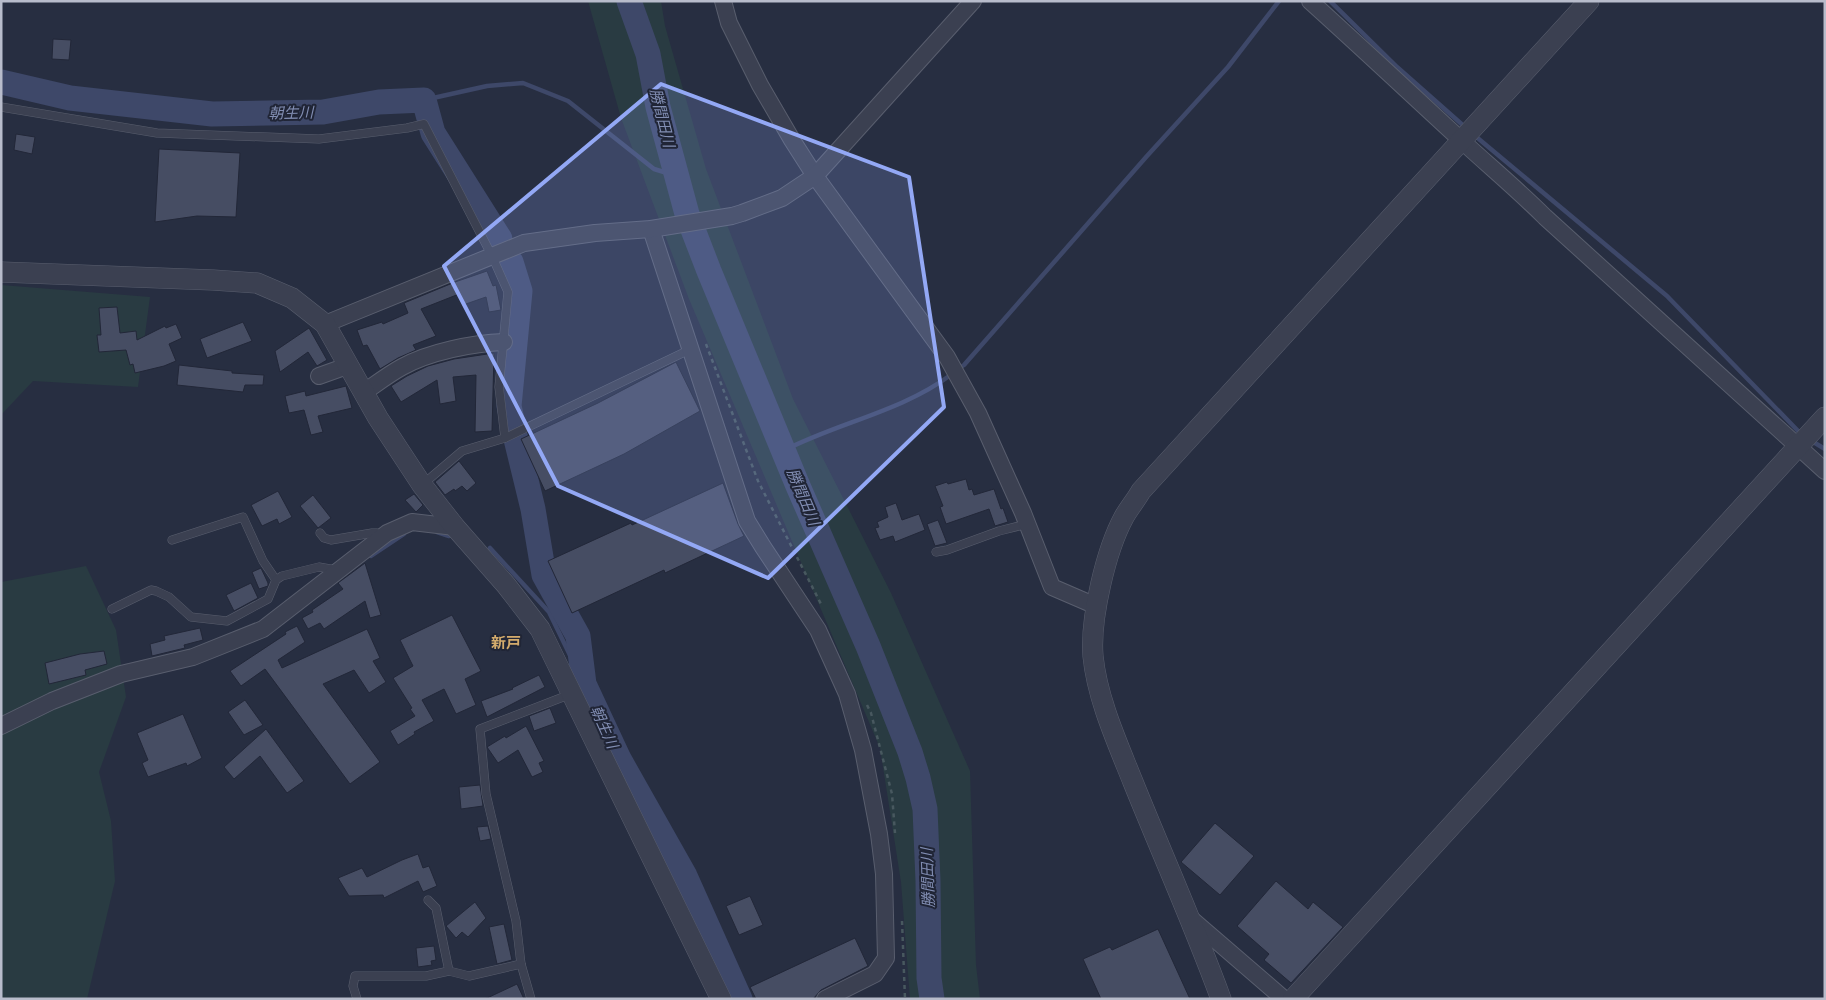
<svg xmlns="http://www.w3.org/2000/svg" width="1826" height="1000" font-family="Barlow,'Noto Sans JP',sans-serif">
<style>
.green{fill:#293b42}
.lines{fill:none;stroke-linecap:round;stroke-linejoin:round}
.stream{stroke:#3e4869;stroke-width:4.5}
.river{stroke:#3e4869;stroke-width:25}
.building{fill:#464d63;stroke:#222738}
.service-casing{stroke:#595e6e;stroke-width:9}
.minor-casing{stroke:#595e6e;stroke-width:18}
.tertiary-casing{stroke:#595e6e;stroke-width:21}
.path{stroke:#48585f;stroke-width:2.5;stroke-dasharray:4 4;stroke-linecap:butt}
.service{stroke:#3b4051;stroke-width:8}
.minor{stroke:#3b4051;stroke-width:16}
.tertiary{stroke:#3b4051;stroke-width:20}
.marked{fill:#93a8f5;fill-opacity:0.2;stroke:#93a8f5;stroke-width:4;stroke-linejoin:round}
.labels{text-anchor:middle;stroke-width:4;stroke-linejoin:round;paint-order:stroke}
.water-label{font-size:15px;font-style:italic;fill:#818db2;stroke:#202536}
.neighbourhood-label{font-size:15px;font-weight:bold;fill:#d3ab6c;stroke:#202536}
</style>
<rect width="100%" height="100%" fill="#272e41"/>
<g class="green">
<path d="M 588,1 L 661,1 L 665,26 L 706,169 L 793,399 L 891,593 L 970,771 L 976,965 L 980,999 L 910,999 L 901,882 L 880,748 L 689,299 L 621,118 Z"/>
<path d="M 1,285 L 150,297 L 138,387 L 33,381 L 1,415 Z"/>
<path d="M 86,566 L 116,630 L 126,697 L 99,772 L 111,821 L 115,881 L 87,999 L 1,999 L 1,582 Z"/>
</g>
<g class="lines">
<g class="stream">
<path d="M 1330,1 L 1397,67 L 1466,128"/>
<path d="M 424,100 L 487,86 L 523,83 L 568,101 L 654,169 L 677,176"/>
<path d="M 1474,135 L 1667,296 L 1801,434"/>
<path d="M 958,369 L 964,365 L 1147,156 L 1228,67 L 1279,1"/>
<path d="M 1810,440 L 1825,449"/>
<path d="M 783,451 C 839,422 901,412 952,374"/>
<path d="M 437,532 L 449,536"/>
<path d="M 490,548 L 549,612 L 584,684"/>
<path d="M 371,556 L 404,534"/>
</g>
<g class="river">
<path d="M 629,1 L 648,54 L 658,107 L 687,214 L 709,271 L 798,486 L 868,646 L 910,752 L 918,778 L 925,809 L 928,881 L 929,978 L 932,999"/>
<path d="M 1,82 L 70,98 L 212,114 L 323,112 L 379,102 L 424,100 L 433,133 L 500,239"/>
<path d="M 511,262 L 520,291 L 509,406 L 514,429"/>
<path d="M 516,439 L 533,509 L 544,575 L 578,636 L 584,684 L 619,759 L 685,876 L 740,999"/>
</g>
</g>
<g class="building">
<path d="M 53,39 L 71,40 L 69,60 L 52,59 Z"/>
<path d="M 16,134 L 35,137 L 32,154 L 14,150 Z"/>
<path d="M 159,149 L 240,153 L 236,217 L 197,216 L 155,222 Z"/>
<path d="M 487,271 L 493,286 L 496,285 L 501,310 L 489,312 L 486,297 L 463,305 L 459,294 L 421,309 L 436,336 L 413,345 L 416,350 L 398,358 L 380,369 L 367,345 L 363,346 L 357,330 L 382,322 L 383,324 L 408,313 L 404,303 L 455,282 Z"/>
<path d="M 117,307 L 120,333 L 136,331 L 137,340 L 165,326 L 166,328 L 176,324 L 182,338 L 169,344 L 176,361 L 164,366 L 135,373 L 133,364 L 130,365 L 126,350 L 99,352 L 97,335 L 101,335 L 99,308 Z"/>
<path d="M 243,322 L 252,341 L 207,358 L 200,339 Z"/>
<path d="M 309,328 L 327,360 L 317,366 L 308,352 L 280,372 L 275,351 Z"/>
<path d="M 494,353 L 492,431 L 475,432 L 476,375 L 453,377 L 456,401 L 440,404 L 437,380 L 401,402 L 391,386 L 407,376 L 428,366 L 454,359 Z"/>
<path d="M 676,362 L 700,411 L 624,454 L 545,491 L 521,439 L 598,403 Z"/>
<path d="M 179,365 L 232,371 L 232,373 L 264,375 L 263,385 L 245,385 L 243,392 L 177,385 Z"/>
<path d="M 346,386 L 352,408 L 318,416 L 323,432 L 311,435 L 304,410 L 289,413 L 285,396 L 305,391 L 306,396 Z"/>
<path d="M 459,461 L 476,483 L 467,491 L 462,486 L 455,491 L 454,489 L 445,495 L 435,482 Z"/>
<path d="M 966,479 L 969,490 L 972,489 L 974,495 L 994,489 L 1001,509 L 1003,508 L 1008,522 L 995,526 L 989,509 L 946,524 L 940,507 L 943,506 L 935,486 L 947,482 L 948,484 Z"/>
<path d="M 723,483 L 738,524 L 744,536 L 665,573 L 664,570 L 572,613 L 548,561 L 631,523 L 632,525 Z"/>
<path d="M 278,491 L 292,517 L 279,524 L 277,519 L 262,526 L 251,505 Z"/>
<path d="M 414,494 L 423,505 L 416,512 L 405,500 Z"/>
<path d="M 313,495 L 331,518 L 318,528 L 300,506 Z"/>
<path d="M 896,503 L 902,520 L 919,514 L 925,530 L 895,542 L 893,536 L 880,540 L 875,528 L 879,527 L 877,522 L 888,517 L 885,507 Z"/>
<path d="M 938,520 L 947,543 L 935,546 L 927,524 Z"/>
<path d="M 365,563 L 381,615 L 370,618 L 365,601 L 324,629 L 320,623 L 308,629 L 302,618 L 313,612 L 312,610 L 343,589 L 338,583 Z"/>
<path d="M 261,568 L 268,583 L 268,586 L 259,589 L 252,572 Z"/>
<path d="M 251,583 L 258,598 L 234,611 L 226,595 Z"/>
<path d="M 452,615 L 481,671 L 465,679 L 476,705 L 456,714 L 444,689 L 422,700 L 434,721 L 414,732 L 415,734 L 398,745 L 390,731 L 415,716 L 410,709 L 412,708 L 393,678 L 413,666 L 400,640 Z"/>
<path d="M 297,626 L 305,642 L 278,660 L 282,668 L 367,629 L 380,658 L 373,661 L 386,682 L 369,693 L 354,670 L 323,684 L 380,762 L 350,784 L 265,669 L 241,686 L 230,671 L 286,634 L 285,632 Z"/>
<path d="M 200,628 L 203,640 L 184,645 L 185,648 L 152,656 L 150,644 L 165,640 L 164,636 Z"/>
<path d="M 104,651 L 107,664 L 85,670 L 86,675 L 49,684 L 45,663 L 80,654 Z"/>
<path d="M 539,675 L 545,687 L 487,717 L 481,701 L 513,689 L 512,688 Z"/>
<path d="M 245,700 L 263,725 L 244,735 L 228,712 Z"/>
<path d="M 550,708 L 556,723 L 534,731 L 529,716 Z"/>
<path d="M 183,714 L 202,758 L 187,766 L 186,763 L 148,777 L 142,763 L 148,760 L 137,733 Z"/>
<path d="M 526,726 L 544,761 L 539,763 L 543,772 L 532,777 L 518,750 L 498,763 L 487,747 L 505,736 L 506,738 Z"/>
<path d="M 266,729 L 304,781 L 287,793 L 260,756 L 234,779 L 224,767 Z"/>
<path d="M 480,785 L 483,806 L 461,809 L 459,787 Z"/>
<path d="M 1215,823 L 1254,856 L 1220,895 L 1181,862 Z"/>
<path d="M 488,826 L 491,839 L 480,841 L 477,827 Z"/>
<path d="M 418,854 L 423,868 L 429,866 L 437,886 L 423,892 L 418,881 L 384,898 L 383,895 L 349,896 L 338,878 L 362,868 L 367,877 L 402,860 Z"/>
<path d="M 1276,881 L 1308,909 L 1313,902 L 1343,927 L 1291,983 L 1264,960 L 1269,954 L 1237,926 Z"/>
<path d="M 750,896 L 763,925 L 739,935 L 726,906 Z"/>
<path d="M 475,902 L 486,918 L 468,937 L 462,932 L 456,938 L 446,926 Z"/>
<path d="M 504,924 L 512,960 L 497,964 L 489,927 Z"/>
<path d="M 1158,929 L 1190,999 L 1101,999 L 1083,959 L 1110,947 L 1112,950 Z"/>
<path d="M 855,938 L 868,966 L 821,990 L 813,999 L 756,999 L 750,987 Z"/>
<path d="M 434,946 L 436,960 L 431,961 L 432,965 L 418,967 L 416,948 Z"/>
<path d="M 517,984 L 524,999 L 485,999 Z"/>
</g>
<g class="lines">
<g class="service-casing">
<g id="service">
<path d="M 1,107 L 157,133 L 319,139 L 407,128 L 424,124 L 492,256 L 508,292 L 499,387 L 505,438 L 462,451 L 422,485"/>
<path d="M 505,438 L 691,349"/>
<path d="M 320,533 L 324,538 L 331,540 L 372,533 L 377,533 L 381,536"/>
<path d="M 172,540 L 243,517 L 263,561 L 276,580"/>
<path d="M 936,552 L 947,550 L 999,531 L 1027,524"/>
<path d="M 112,609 L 151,590 L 156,591 L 169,597 L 191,617 L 227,621 L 268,599 L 276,580 L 282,576 L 319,567 L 336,570"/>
<path d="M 428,900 L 436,908 L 449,971"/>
<path d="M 357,999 L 353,986 L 355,976 L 426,976 L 449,971 L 469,976 L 521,964"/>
<path d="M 531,999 L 521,964 L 516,921 L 486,794 L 480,729 L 571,694"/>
</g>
</g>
<g class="minor-casing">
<g id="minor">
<path d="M 723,1 L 729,23 L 760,85 L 792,140 L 815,176 L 947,357 L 978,413 L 1023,513 L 1052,587 L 1096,606"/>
<path d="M 1310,1 C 1361,47 1411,94 1461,140 C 1489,166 1518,190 1545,217 L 1825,471"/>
<path d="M 651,229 L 747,521 L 763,547 L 818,630 L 847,694 L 863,750 L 879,834 L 884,874 L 886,958 L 875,974 L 825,999"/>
<path d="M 325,324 L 524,243 L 595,233 L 651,229 L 732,216 L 742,213 L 782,198 L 815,176 L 973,1"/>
<path d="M 319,376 L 347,366"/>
<path d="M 363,393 C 376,384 389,374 402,367 C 429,352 473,343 504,342"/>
<path d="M 1,726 L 52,701 L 121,674 L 193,657 L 263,629 L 387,533 L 412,522 L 455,527"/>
<path d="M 1189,917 L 1284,999"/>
</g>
</g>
<g class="tertiary-casing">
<g id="tertiary">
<path d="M 1,272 L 213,280 L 257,283 L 292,298 L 325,324 L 378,418 L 422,485 L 455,527 L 506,585 L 540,629 L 721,999"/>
<path d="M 1221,999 C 1194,925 1162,854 1133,782 C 1117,742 1097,698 1093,656 C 1090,618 1106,550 1124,517 C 1129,508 1136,500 1141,491 L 1589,1"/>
<path d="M 1293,999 L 1825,417"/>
</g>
</g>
<g class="path">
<path d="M 706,344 L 758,481 L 821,604"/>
<path d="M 867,705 L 871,713 L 892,794 L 895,833"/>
<path d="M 902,921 L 905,999"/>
</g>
<use href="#service" class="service"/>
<use href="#minor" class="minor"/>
<use href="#tertiary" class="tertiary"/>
</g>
<path class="marked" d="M 661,84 L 909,177 L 944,407 L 768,578 L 558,486 L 444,266 Z"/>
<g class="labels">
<g class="water-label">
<text transform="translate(291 113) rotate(-1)" y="5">朝生川</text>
<text transform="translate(662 118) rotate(76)" y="5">勝間田川</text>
<text transform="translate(803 497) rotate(67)" y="5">勝間田川</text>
<text transform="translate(604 727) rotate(66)" y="5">朝生川</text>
<text transform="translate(928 878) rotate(-92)" y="5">勝間田川</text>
</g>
<g class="neighbourhood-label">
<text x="506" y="648">新戸</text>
</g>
</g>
<rect width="1826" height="1000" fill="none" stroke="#b8bccb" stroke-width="5"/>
</svg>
